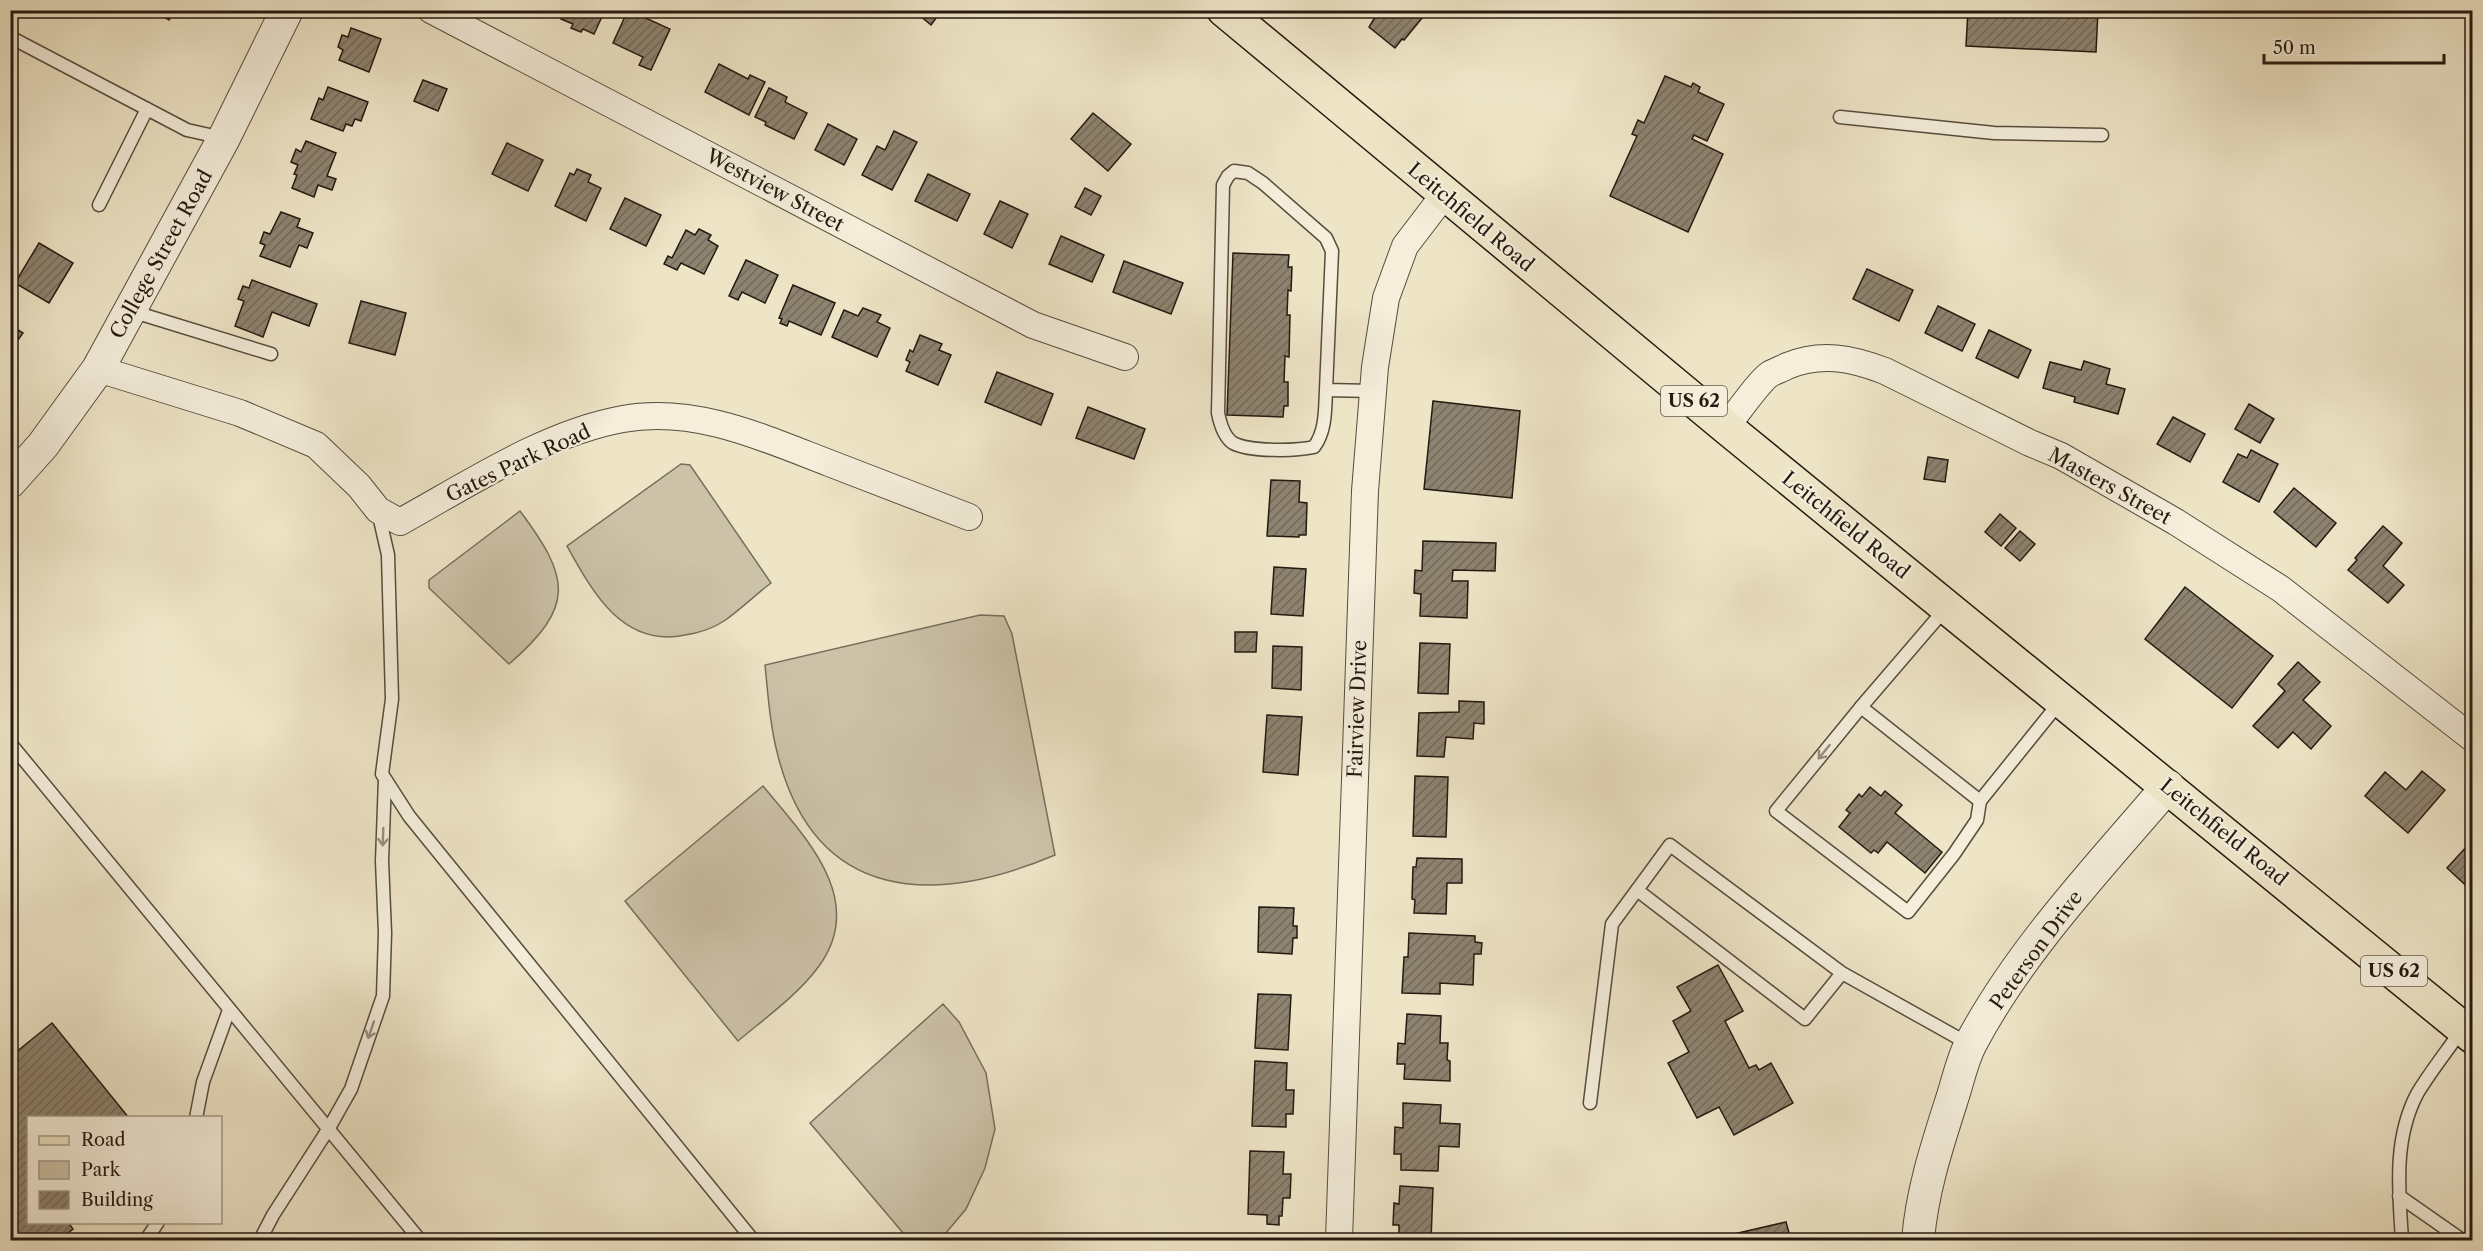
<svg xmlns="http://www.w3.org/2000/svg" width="2483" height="1251" font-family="'Libre Caslon Text',serif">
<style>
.green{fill:#ccc2a8;stroke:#796e5c;stroke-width:1.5}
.building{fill:url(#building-hatch);stroke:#261911;stroke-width:1.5}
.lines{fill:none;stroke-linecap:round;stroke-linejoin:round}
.service-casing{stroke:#584c3e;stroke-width:15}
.minor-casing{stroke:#584c3e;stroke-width:28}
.tertiary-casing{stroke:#584c3e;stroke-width:34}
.primary-casing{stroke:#261911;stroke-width:36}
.service{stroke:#f4eedb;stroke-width:12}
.minor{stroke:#f4eedb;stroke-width:26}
.tertiary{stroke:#f4eedb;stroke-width:32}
.primary{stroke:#eee5c7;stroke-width:33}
.oneway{stroke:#978e80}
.labels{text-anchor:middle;stroke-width:4.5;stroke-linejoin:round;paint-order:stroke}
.shield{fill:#f4eedb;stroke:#64594e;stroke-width:1.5}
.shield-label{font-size:18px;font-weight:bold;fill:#261911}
.street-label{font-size:20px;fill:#261911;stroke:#f4eedb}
</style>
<defs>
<pattern id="building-hatch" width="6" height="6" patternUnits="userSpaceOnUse" patternTransform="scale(1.5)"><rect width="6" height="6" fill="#8e8370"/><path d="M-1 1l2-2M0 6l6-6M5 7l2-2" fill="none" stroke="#746a5b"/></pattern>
</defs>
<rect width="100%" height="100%" fill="#eee5c7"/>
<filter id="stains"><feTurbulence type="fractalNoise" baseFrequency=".00333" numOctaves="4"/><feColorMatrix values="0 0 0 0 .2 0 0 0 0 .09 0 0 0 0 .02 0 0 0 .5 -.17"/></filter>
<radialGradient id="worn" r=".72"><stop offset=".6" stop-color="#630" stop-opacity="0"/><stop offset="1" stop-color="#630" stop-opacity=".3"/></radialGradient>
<g class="green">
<path d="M 681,464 L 690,465 L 771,583 C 755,595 740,610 724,621 C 712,629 699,633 685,635 C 623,648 593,593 567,546 Z"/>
<path d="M 520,511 C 570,578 576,606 509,664 L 429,588 L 429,580 Z"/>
<path d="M 980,615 L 1004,616 L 1012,634 L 1055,855 C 934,906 816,903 778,756 C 770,726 768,695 765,665 Z"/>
<path d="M 763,786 C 804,836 868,899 819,966 C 799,994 764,1019 738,1041 L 625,901 Z"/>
<path d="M 943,1004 L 959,1022 L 986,1073 L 995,1129 L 985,1168 L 966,1209 L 940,1240 L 909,1240 L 810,1123 Z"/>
</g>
<g class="building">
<path d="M 10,10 L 23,10 L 17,20 L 10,16 Z"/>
<path d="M 152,10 L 175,10 L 169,20 Z"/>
<path d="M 565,10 L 605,10 L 594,34 L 583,29 L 581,32 L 571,28 L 573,24 L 561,19 Z"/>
<path d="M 628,10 L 670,29 L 651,70 L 639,65 L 643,57 L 613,43 Z"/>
<path d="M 913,10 L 942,10 L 931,25 Z"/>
<path d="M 1379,10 L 1425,10 L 1427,12 L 1404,40 L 1402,39 L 1395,48 L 1369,27 Z"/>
<path d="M 1968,10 L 2098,10 L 2096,52 L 1966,46 Z"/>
<path d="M 351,28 L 381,39 L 369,72 L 339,60 L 343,50 L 338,47 L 342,35 L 348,37 Z"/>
<path d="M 719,64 L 748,79 L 750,75 L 765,82 L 749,115 L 705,92 Z"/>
<path d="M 1665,76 L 1691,87 L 1693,83 L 1700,87 L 1698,92 L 1724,104 L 1707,141 L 1694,135 L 1692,139 L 1723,154 L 1688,232 L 1610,196 L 1637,136 L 1632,134 L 1638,120 L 1644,123 Z"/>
<path d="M 423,80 L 447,89 L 438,111 L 414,101 Z"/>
<path d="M 328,87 L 368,102 L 361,121 L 355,119 L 352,126 L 346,124 L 343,131 L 311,119 L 319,98 L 323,100 Z"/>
<path d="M 769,88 L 787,97 L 785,102 L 807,113 L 794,139 L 765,125 L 766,122 L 755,117 Z"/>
<path d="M 1093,113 L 1131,144 L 1108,171 L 1071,139 Z"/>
<path d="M 828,124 L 857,139 L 844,165 L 815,150 Z"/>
<path d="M 894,131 L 917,142 L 892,190 L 862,175 L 877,146 L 885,150 Z"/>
<path d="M 306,141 L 336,153 L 327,176 L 336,179 L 332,190 L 318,185 L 314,197 L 292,188 L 297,175 L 294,174 L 298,165 L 291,162 L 296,149 L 301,152 Z"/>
<path d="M 507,143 L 543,160 L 528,191 L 492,174 Z"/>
<path d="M 577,169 L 591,175 L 588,182 L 601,188 L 586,221 L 555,206 L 570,173 L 574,175 Z"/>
<path d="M 928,174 L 970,194 L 957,221 L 915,201 Z"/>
<path d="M 1085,188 L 1101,196 L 1091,215 L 1075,207 Z"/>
<path d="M 625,198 L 661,215 L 646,246 L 610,229 Z"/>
<path d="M 1000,201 L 1028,214 L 1012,248 L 984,234 Z"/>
<path d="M 281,212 L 300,219 L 297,227 L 313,233 L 307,248 L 299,245 L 290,267 L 260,256 L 265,245 L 260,243 L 264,232 L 270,234 Z"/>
<path d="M 699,229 L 711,235 L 708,240 L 718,246 L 704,274 L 681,263 L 677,270 L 664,264 L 668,256 L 672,258 L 686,230 L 695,235 Z"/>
<path d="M 1061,236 L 1104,255 L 1092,282 L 1049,264 Z"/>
<path d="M 39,243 L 73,263 L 49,303 L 15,283 Z"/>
<path d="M 1233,253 L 1289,255 L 1288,267 L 1292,267 L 1291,291 L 1288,290 L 1287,315 L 1290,315 L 1289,357 L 1285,356 L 1284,382 L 1288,382 L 1288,406 L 1284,406 L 1283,417 L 1227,415 Z"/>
<path d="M 746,260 L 778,275 L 765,303 L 742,292 L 738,300 L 729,296 Z"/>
<path d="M 1124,261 L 1183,283 L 1171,314 L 1113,292 Z"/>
<path d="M 1867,269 L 1913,290 L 1899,321 L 1853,299 Z"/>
<path d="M 252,280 L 317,304 L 309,326 L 272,312 L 263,337 L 235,326 L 244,301 L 238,299 L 243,286 L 249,288 Z"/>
<path d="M 793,285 L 835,303 L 821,335 L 789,321 L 787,326 L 780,323 L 782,319 L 779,318 Z"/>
<path d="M 361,301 L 406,313 L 395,355 L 349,343 Z"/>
<path d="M 1938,306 L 1975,324 L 1962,351 L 1925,333 Z"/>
<path d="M 863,308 L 881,315 L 877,322 L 890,328 L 877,357 L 832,337 L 844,310 L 858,316 Z"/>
<path d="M 10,325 L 23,333 L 10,351 Z"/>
<path d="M 1989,330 L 2031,350 L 2018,378 L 1976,358 Z"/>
<path d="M 920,335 L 942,344 L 939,350 L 951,355 L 938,385 L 906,371 L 910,362 L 906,360 L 910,350 L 913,352 Z"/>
<path d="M 2084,361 L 2110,369 L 2106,384 L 2125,389 L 2118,414 L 2074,402 L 2075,397 L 2043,388 L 2050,362 L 2081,370 Z"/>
<path d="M 997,372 L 1053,394 L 1041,425 L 985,402 Z"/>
<path d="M 1433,401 L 1520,411 L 1512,498 L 1424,489 Z"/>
<path d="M 2249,404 L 2274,419 L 2260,443 L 2235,429 Z"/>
<path d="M 1088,407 L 1145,429 L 1134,459 L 1076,438 Z"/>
<path d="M 2173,417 L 2205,434 L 2190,462 L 2157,444 Z"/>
<path d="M 2251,450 L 2278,464 L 2259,502 L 2223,482 L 2238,454 L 2247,458 Z"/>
<path d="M 1928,457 L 1948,460 L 1945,482 L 1924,479 Z"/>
<path d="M 1271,480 L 1300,481 L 1299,502 L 1307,503 L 1306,535 L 1299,535 L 1299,537 L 1267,536 Z"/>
<path d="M 2294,488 L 2336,523 L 2316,547 L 2274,512 Z"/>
<path d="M 2000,514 L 2016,528 L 2001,546 L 1985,532 Z"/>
<path d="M 2383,526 L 2402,543 L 2383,566 L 2404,585 L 2388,603 L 2348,570 L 2357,560 L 2355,558 Z"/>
<path d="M 2020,531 L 2035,544 L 2020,561 L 2005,548 Z"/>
<path d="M 1423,541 L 1496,543 L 1495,571 L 1453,570 L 1452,581 L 1468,581 L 1467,618 L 1420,616 L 1421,594 L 1414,593 L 1415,570 L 1422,571 Z"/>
<path d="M 1274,567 L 1306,569 L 1303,616 L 1271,614 Z"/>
<path d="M 2185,587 L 2273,656 L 2232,708 L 2145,639 Z"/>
<path d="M 1235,632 L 1257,632 L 1256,652 L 1235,652 Z"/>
<path d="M 1420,643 L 1450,644 L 1448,694 L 1418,693 Z"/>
<path d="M 1273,646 L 1302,647 L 1301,690 L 1272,688 Z"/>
<path d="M 2298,662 L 2320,682 L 2303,700 L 2331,726 L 2311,749 L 2293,732 L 2278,748 L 2253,726 L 2285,691 L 2278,684 Z"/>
<path d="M 1459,701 L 1484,702 L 1484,724 L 1474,723 L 1473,739 L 1446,737 L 1444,757 L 1417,756 L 1419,713 L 1459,712 Z"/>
<path d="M 1267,715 L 1302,717 L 1298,775 L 1263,772 Z"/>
<path d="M 2422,771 L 2445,790 L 2408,833 L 2365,796 L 2385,772 L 2406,790 Z"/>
<path d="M 1415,776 L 1448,777 L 1446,837 L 1413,836 Z"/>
<path d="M 1870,787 L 1881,796 L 1885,791 L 1902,805 L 1895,813 L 1942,852 L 1925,873 L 1887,842 L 1878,853 L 1874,850 L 1871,853 L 1839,827 L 1850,813 L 1846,810 L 1859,794 L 1862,797 Z"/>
<path d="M 2468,845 L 2472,849 L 2472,891 L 2447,868 Z"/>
<path d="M 1417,858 L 1462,859 L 1462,883 L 1447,883 L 1446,914 L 1414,913 L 1415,900 L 1412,899 L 1413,867 L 1416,867 Z"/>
<path d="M 1259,907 L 1294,908 L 1293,926 L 1297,926 L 1297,938 L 1293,938 L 1292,954 L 1258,952 Z"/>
<path d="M 1409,933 L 1475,936 L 1475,942 L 1482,943 L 1481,954 L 1474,954 L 1473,985 L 1440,983 L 1440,994 L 1402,993 L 1404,957 L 1408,957 Z"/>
<path d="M 1718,965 L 1743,1011 L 1725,1021 L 1749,1068 L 1756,1065 L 1759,1070 L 1771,1063 L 1793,1103 L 1734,1135 L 1719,1107 L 1697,1118 L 1668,1063 L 1689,1052 L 1673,1021 L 1691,1011 L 1677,987 Z"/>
<path d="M 1258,994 L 1291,995 L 1288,1050 L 1255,1048 Z"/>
<path d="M 1407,1014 L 1441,1016 L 1440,1043 L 1448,1043 L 1447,1060 L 1450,1061 L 1450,1081 L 1404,1079 L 1405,1064 L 1397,1064 L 1398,1043 L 1405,1044 Z"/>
<path d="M 52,1023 L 129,1118 L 28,1118 L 28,1222 L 68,1222 L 73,1229 L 59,1240 L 10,1240 L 10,1057 Z"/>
<path d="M 1255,1061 L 1287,1063 L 1286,1090 L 1294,1090 L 1293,1114 L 1286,1114 L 1286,1127 L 1252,1126 Z"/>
<path d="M 1403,1103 L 1441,1105 L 1440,1123 L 1460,1124 L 1459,1147 L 1439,1146 L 1438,1171 L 1401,1170 L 1401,1154 L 1394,1154 L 1395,1127 L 1403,1128 Z"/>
<path d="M 1250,1151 L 1284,1152 L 1283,1174 L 1291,1174 L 1290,1198 L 1283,1198 L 1282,1216 L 1279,1216 L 1279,1225 L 1267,1224 L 1267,1215 L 1248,1214 Z"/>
<path d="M 1400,1186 L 1433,1188 L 1431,1240 L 1399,1240 L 1399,1225 L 1393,1225 L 1394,1203 L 1399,1204 Z"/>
<path d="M 1786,1222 L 1791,1240 L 1708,1240 Z"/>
</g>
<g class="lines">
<g class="service-casing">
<g id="service">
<path d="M 10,37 L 187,130 L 223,138"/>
<path d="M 1840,117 L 1994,133 L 2102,135"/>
<path d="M 99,205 L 147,109"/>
<path d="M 131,311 L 271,354"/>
<path d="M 1326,390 C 1325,410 1326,431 1314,447 C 1296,451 1250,452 1233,443 C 1224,437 1220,423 1218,413 L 1223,185 L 1228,176 L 1234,171 L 1248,173 L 1263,183 L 1326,238 L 1332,251 L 1326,390 L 1373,391"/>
<path d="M 378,511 L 388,555 L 392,699 L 382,774 L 409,816 L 753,1240"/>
<path d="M 1946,608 L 1861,707 L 1980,801 L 2059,703"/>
<path d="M 1861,707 L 1776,811 L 1908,912 L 1954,854 L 1977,820 L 1980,801"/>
<path d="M 10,743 L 420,1240"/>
<path d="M 1842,973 L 1805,1019 L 1637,890 L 1670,845 L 1842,973 L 1969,1044"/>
<path d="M 1590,1103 L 1612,924 L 1637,890"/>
<path d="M 196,1118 L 203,1082 L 229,1010"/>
<path d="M 2399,1196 L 2462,1240"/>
<path d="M 146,1240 L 158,1222"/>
<path d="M 260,1240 L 273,1215 L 329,1128 L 351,1089 L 383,996 L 385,933 L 382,861 L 385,779"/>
<path d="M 2402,1240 C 2399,1191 2393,1140 2417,1094 C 2430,1072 2448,1050 2462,1029"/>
</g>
</g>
<g class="minor-casing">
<g id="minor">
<path d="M 431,10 L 1033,325 L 1125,357"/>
<path d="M 98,369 L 240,413 L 316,445 L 359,486 L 378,510 L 400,522 C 469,484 545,433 623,419 C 695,406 764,438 829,463 C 876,481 923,499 969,517"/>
<path d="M 1726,427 C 1736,415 1759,381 1770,374 C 1775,371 1782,369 1787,366 C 1821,352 1851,358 1885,371 L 2030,443 L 2061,456 L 2176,522 L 2281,589 L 2472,738"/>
<path d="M 1339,1240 L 1365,491 L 1375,367 L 1386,298 L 1405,246 L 1444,195"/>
</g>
</g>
<g class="tertiary-casing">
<g id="tertiary">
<path d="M 10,482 L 43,445 L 98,369 L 224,138 L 287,10"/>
<path d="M 1918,1240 C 1922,1191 1937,1146 1952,1099 C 1958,1081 1962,1060 1971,1043 C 2020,950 2100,866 2168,786"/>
</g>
</g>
<g class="primary-casing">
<path id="primary" d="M 1224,10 L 1726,427 L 2472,1036"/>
</g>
<use href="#service" class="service"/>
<use href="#minor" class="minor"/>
<use href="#tertiary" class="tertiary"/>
<use href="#primary" class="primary"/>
</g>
<defs><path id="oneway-shaft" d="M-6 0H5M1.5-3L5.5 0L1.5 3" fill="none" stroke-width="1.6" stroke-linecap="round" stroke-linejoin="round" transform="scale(1.5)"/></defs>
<g class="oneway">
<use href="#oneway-shaft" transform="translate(1824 752) rotate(129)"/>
<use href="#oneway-shaft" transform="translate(383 837) rotate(92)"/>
<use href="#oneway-shaft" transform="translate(371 1030) rotate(109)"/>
</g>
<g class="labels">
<g class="shield">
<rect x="1661" y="386" width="66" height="30" rx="4.5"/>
<rect x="2361" y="956" width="66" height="30" rx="4.5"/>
</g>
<g class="shield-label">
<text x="1694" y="407">US 62</text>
<text x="2394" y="977">US 62</text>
</g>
<g class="street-label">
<text transform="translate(775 190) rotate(28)" y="7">Westview Street</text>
<text transform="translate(1471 217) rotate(40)" y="7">Leitchfield Road</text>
<text transform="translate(161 254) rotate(-61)" y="7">College Street Road</text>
<text transform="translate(518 463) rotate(-25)" y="7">Gates Park Road</text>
<text transform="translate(2110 486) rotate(29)" y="7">Masters Street</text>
<text transform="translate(1846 525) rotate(39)" y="7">Leitchfield Road</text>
<text transform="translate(1357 709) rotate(-88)" y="7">Fairview Drive</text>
<text transform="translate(2224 832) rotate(39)" y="7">Leitchfield Road</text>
<text transform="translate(2036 950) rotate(-54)" y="7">Peterson Drive</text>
</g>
</g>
<rect width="2483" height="1251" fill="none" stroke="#eee5c7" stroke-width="36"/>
<rect x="12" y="12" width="2459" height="1227" fill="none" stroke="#261911" stroke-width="3"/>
<rect x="18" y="18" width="2447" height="1215" fill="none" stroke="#261911" stroke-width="1.5"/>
<rect x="27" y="1116" width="195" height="108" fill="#f4eedb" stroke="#a2998a" stroke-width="1.5"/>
<rect x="39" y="1136" width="30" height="9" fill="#eee5c7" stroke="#a2998a" stroke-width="1.5"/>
<text x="81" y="1146" font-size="18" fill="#261911">Road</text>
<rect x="39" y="1161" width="30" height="18" fill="#ccc2a8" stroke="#a2998a" stroke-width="1.5"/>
<text x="81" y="1176" font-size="18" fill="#261911">Park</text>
<rect x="39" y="1191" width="30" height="18" fill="url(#building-hatch)" stroke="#a2998a" stroke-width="1.5"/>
<text x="81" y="1206" font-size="18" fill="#261911">Building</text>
<path d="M2264 54v9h180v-9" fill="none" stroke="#261911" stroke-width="3"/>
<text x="2273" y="54" font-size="18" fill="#261911" stroke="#f4eedb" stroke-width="4.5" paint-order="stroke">50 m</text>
<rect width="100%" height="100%" filter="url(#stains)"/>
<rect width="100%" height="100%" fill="url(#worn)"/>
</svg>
